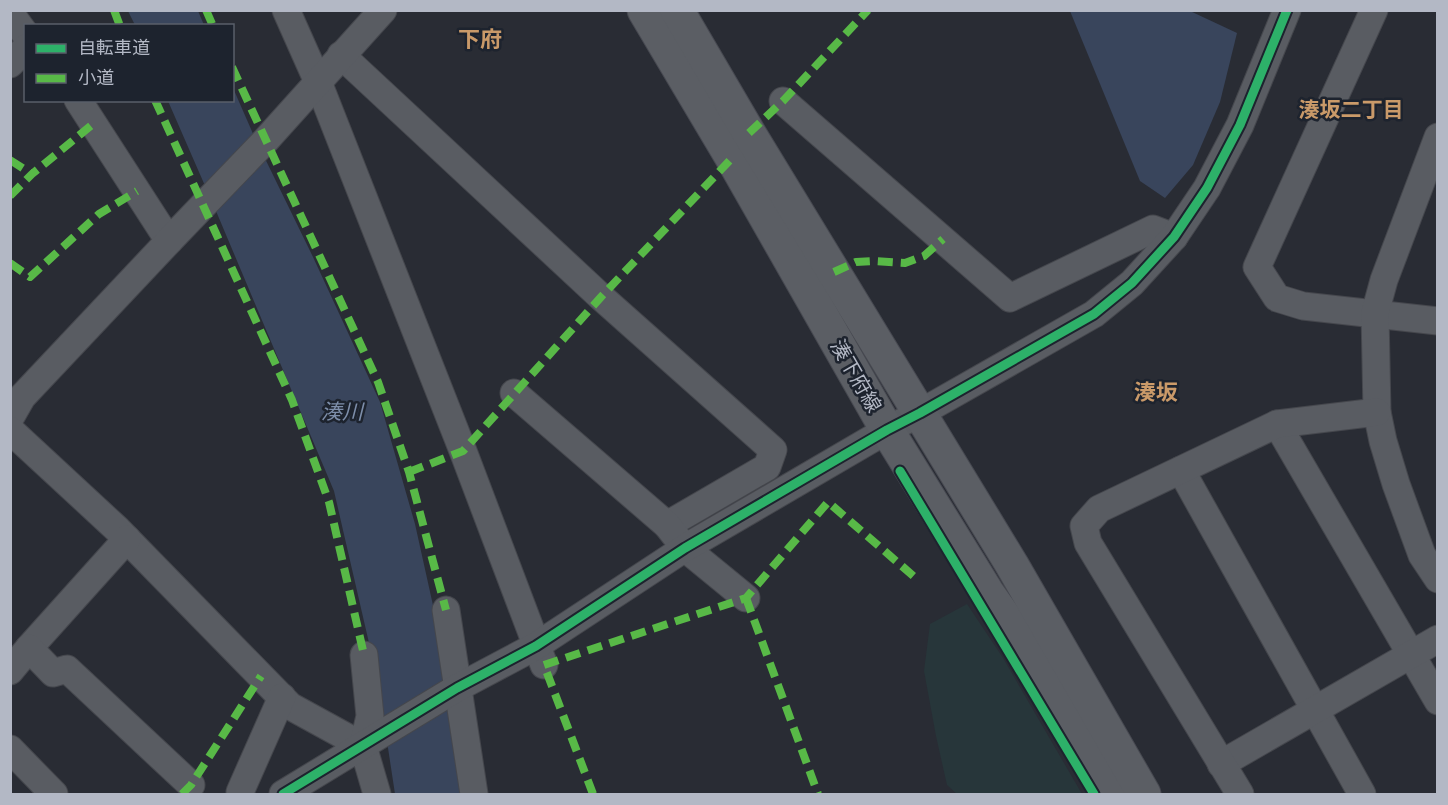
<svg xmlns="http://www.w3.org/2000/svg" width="1448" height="805" font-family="Karla,'Noto Sans JP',sans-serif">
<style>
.green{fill:#27363a}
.water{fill:#39455c}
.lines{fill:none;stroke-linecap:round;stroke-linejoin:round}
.minor-casing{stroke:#45474d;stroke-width:29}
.major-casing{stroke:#474951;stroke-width:35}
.minor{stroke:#595c62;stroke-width:27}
.major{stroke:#5b5e64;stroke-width:33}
.quiet{stroke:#58b947;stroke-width:8;stroke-dasharray:15 8;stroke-linecap:butt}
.cycleway-casing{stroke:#1d232e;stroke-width:13}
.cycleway{stroke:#2db169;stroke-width:9}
.labels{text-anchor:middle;stroke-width:5;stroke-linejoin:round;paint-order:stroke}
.street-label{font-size:20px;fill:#b3b8c5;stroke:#1d232e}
.neighbourhood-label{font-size:21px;font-weight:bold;fill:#ca9a69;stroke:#1d232e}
.water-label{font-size:21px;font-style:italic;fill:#7d8eaa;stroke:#1d232e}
.quarter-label{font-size:22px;font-weight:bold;fill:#ca9a69;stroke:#1d232e}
</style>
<rect width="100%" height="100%" fill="#292c34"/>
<path class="green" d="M 967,604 L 1003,658 L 1082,794 L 957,794 L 947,785 L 936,736 L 924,671 L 930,624 Z"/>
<g class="water">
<path d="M 128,11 L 198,11 L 204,25 L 135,25 Z"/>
<path d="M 1070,11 L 1190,11 L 1237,33 L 1220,102 L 1193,165 L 1165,198 L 1140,181 Z"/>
<path d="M 233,88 L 254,136 L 313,257 L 380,402 L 415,524 L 446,664 L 465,794 L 395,794 L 378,682 L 334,491 L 216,211 L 168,101 L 232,100 Z"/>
</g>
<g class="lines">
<g class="minor-casing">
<g id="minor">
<path d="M 286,10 L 318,82 L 463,451 L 544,665"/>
<path d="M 1374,10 L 1257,267 L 1277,298 L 1303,306 L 1438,321"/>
<path d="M 10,13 L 26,35"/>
<path d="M 341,55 L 601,297 L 773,450 L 767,467 L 667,525"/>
<path d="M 10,64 L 26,48"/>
<path d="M 78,100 L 169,241"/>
<path d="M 783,101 L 1010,298 L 1153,229 L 1174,237"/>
<path d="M 1438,137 L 1384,280 L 1375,313 L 1377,412 L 1383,441 L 1396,484 L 1422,555 L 1438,579"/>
<path d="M 514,393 L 667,525 L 685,548 L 746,598"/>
<path d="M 10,418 L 22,397 L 169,241 L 266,140 L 383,10"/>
<path d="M 1277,424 L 1438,701"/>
<path d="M 10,430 L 117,529 L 290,706 L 363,746"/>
<path d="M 1181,470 L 1362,794"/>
<path d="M 446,610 L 474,794"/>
<path d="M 29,648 L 127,539"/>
<path d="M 364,655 L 370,716 L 363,746 L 377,794"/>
<path d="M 10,671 L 29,648 L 53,673 L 67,669 L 191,785"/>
<path d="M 10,749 L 54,794"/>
<path d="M 1221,764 L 1438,639"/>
<path d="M 241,794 L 240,792 L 282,697"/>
<path d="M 283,794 L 457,688 L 536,646 L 685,548 L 887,430 L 920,413 L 1094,314 L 1132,283 L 1174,237 L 1207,188 L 1240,125 L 1287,10"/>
<path d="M 1240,794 L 1088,543 L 1084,526 L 1099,509 L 1277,424 L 1377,412"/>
</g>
</g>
<g class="major-casing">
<g id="major">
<path d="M 644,10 L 732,158 L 887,430 L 987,592 L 1062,698 L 1117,794"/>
<path d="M 677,10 L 749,133 L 1012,565 L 1144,794"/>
</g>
</g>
<use href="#minor" class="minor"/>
<use href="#major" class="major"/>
<g class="quiet">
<path d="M 114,10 L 120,26"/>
<path d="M 206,10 L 213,26"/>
<path d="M 232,67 L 378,382 L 409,472 L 446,610"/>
<path d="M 155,100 L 292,400 L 329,502 L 364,655"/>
<path d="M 749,133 L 783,101 L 868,10"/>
<path d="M 10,160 L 32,174"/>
<path d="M 10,196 L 32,174 L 93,124"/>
<path d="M 10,263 L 30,277 L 99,214 L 137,191"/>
<path d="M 834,272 L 856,262 L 875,261 L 905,263 L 924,256 L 943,239"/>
<path d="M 409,472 L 463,451 L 601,297 L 732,158"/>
<path d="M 746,598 L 818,794"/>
<path d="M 182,794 L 191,785 L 261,676"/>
<path d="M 593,794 L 544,665 L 746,598 L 828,502 L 918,580"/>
</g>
<g class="cycleway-casing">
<g id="cycleway">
<path d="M 900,471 L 1094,794"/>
<path d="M 283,794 L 457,688 L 536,646 L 685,548 L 887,430 L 920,413 L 1094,314 L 1132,283 L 1174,237 L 1207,188 L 1240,125 L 1287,10"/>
</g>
</g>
<use href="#cycleway" class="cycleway"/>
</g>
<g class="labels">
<g class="street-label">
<text transform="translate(856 376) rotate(60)" y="7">湊下府線</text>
</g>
<g class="neighbourhood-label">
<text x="1351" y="117">湊坂二丁目</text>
</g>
<g class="water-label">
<text x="342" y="419">湊川</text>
</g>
<g class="quarter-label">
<text x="480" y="47">下府</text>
<text x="1156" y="400">湊坂</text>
</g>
</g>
<rect width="1448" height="805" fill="none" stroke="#b3b8c5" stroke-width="24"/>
<rect x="24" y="24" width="210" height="78" fill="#1d232e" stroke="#595f6a" stroke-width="1.5"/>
<rect x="36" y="44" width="30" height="9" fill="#2db169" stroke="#595f6a" stroke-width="1.5"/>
<text x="78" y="54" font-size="18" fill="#b3b8c5">自転車道</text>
<rect x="36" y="74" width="30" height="9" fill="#58b947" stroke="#595f6a" stroke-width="1.5"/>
<text x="78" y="84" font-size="18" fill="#b3b8c5">小道</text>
</svg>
